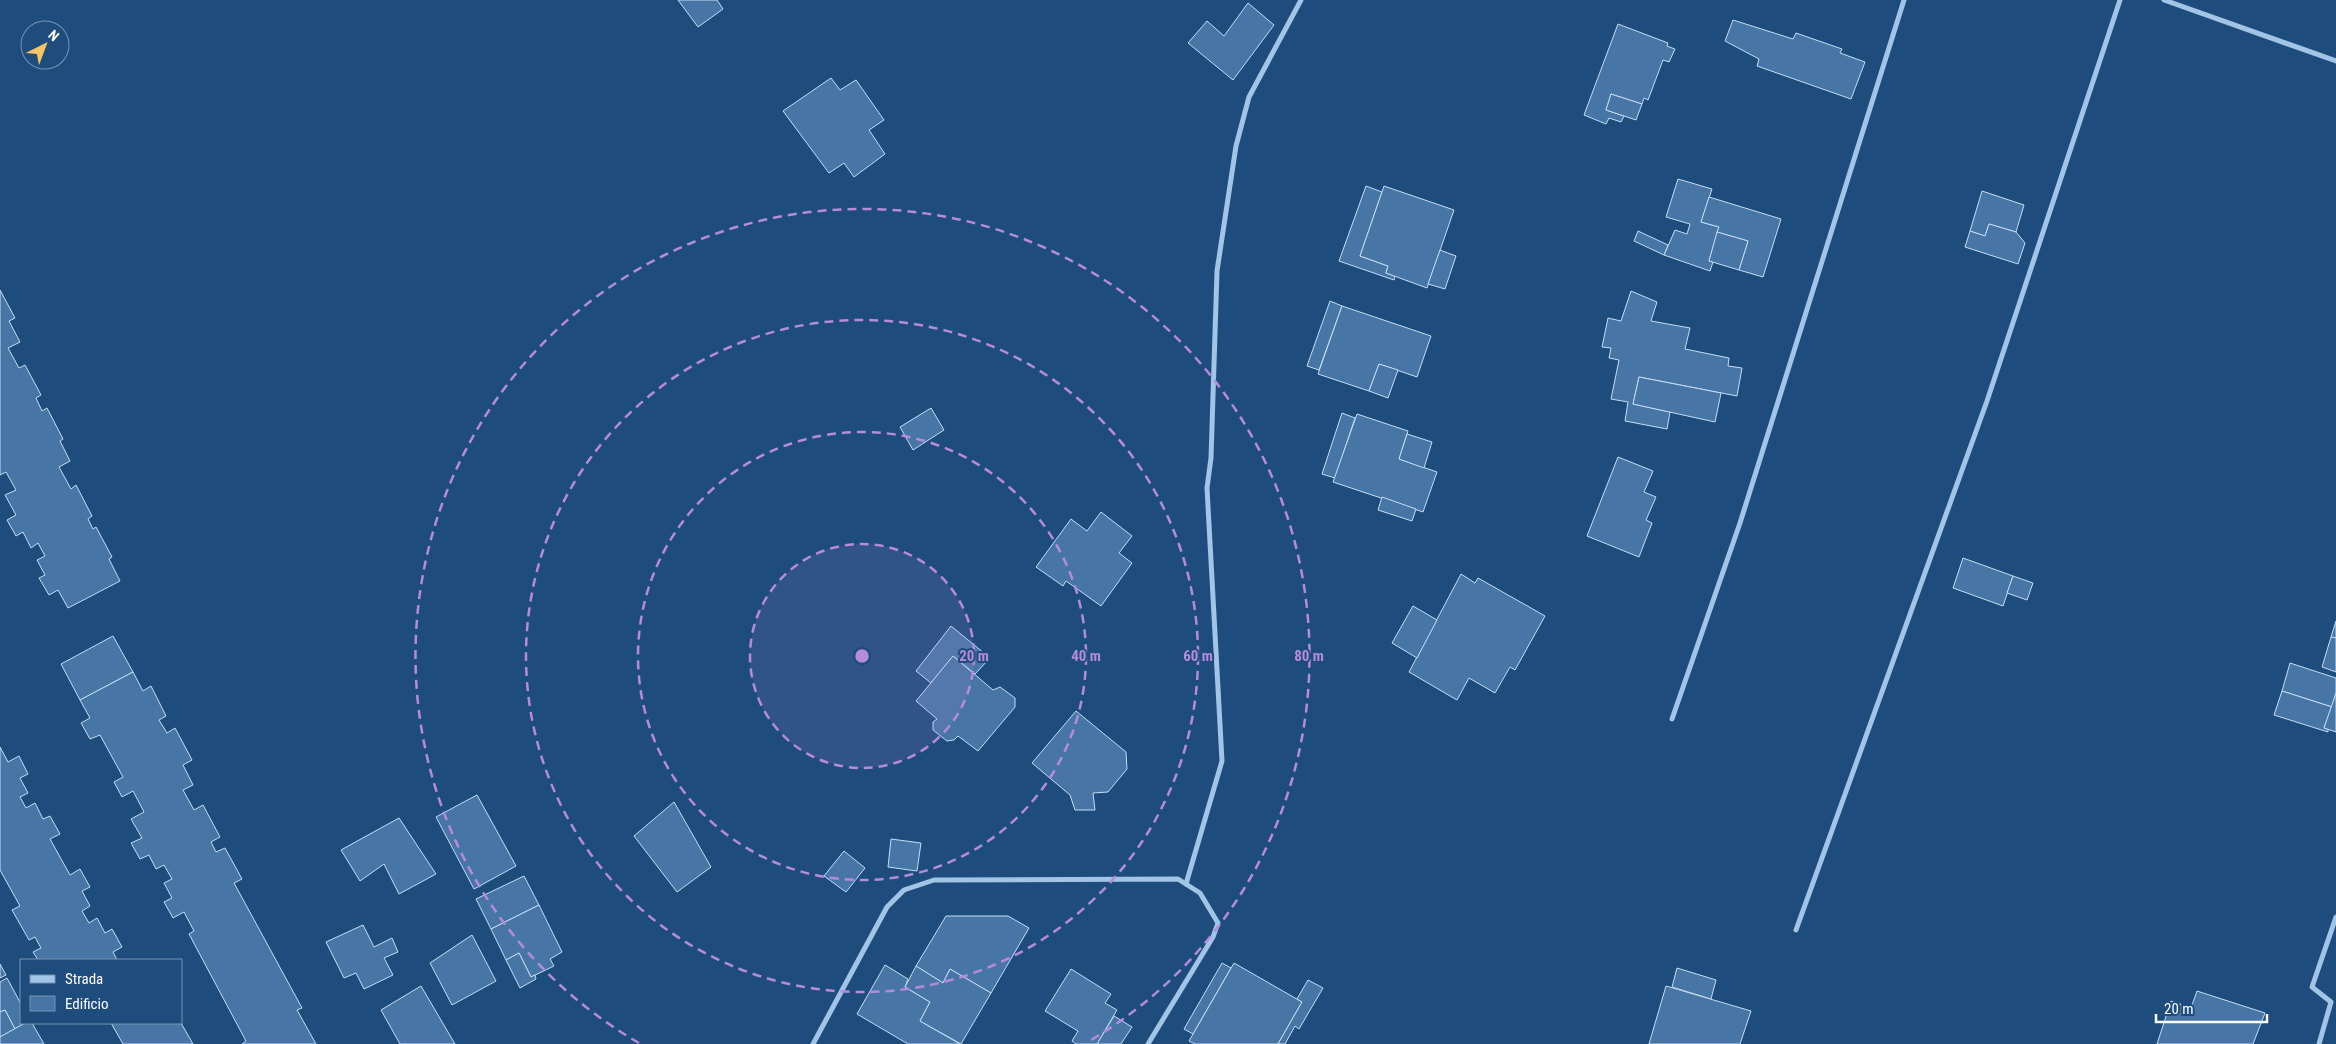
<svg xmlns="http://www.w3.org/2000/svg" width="2336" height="1044" font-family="'Roboto Condensed',sans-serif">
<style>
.building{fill:#4776a6;stroke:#c5ddf6}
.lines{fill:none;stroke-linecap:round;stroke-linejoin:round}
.minor{stroke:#a1c4e7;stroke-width:5}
.ring{fill:none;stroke:#b68bdc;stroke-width:2.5;stroke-dasharray:9 6}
.centre{fill:#b68bdc;stroke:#1e4c7d;stroke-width:2.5}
.ring-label{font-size:15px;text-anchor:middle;font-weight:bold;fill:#b68bdc;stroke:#1e4c7d;stroke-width:4;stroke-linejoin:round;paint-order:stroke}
</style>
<rect width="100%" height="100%" fill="#1e4c7d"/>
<g class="building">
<path d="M 678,0 L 717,0 L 723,9 L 698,27 Z"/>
<path d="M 1248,3 L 1274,25 L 1233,80 L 1188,43 L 1207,21 L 1224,36 Z"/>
<path d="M 1733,20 L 1793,39 L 1796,33 L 1842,49 L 1840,53 L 1865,62 L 1851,99 L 1757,66 L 1759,59 L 1725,41 Z"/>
<path d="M 1618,24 L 1668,43 L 1667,46 L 1675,49 L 1669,62 L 1663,60 L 1648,100 L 1644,98 L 1642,104 L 1611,94 L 1606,110 L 1624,116 L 1621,122 L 1609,118 L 1606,124 L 1584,115 Z"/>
<path d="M 831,78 L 840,90 L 856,80 L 884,120 L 869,130 L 885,154 L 854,177 L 844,163 L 829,173 L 783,111 Z"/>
<path d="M 1611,94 L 1642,104 L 1636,120 L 1606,110 Z"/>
<path d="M 1678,179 L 1712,189 L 1701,222 L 1719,227 L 1709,261 L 1713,262 L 1710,271 L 1664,255 L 1675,230 L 1687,234 L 1690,224 L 1666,217 Z"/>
<path d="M 1366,186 L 1382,192 L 1360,256 L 1388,266 L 1386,273 L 1395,276 L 1394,280 L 1339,261 Z"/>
<path d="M 1384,186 L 1454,210 L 1427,288 L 1386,273 L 1388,266 L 1360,256 Z"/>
<path d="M 1982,191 L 2024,205 L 2016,232 L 1989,224 L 1985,236 L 1970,231 Z"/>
<path d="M 1709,197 L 1781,219 L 1763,277 L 1739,270 L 1748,241 L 1717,232 L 1719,227 L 1701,222 Z"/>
<path d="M 1989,224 L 2016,232 L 2025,243 L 2018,264 L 1965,247 L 1970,231 L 1985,236 Z"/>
<path d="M 1638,231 L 1668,245 L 1664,255 L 1634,241 Z"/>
<path d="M 1717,232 L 1748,241 L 1739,270 L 1709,261 Z"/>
<path d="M 1440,250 L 1456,256 L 1445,289 L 1428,284 Z"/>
<path d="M 0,290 L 15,318 L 9,321 L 20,342 L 8,348 L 19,368 L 25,365 L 41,395 L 36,398 L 42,411 L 47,408 L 63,439 L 60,441 L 70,461 L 59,467 L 71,489 L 76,485 L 92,516 L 88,519 L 93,529 L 96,527 L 112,557 L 109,559 L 120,581 L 68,608 L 58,590 L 49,595 L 39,578 L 45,575 L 37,560 L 45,556 L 38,543 L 31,548 L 23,532 L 16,536 L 7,520 L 16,515 L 5,495 L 16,490 L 6,472 L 0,475 Z"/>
<path d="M 1631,291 L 1657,302 L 1651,321 L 1690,328 L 1685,349 L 1729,358 L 1728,366 L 1742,368 L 1737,396 L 1639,377 L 1633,404 L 1670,412 L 1667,429 L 1625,421 L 1628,402 L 1611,399 L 1619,360 L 1609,358 L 1611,348 L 1602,347 L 1608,318 L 1621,321 Z"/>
<path d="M 1330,301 L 1342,306 L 1319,370 L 1307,366 Z"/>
<path d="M 1342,306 L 1431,336 L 1417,377 L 1379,364 L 1369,391 L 1318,374 Z"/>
<path d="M 1379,364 L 1398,370 L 1388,398 L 1369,391 Z"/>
<path d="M 1639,377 L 1721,393 L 1715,422 L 1633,404 Z"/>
<path d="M 931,408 L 944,430 L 913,450 L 900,427 Z"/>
<path d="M 1342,413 L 1355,418 L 1335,478 L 1322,474 Z"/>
<path d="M 1357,414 L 1408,431 L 1399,459 L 1437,472 L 1423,512 L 1333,482 Z"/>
<path d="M 1407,434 L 1432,442 L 1424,468 L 1399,459 Z"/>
<path d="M 1618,457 L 1653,471 L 1644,492 L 1656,497 L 1646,520 L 1652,523 L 1639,557 L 1587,536 Z"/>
<path d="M 1382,497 L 1416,509 L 1412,521 L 1378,510 Z"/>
<path d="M 1101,512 L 1132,536 L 1119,553 L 1132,563 L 1101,606 L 1066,581 L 1063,586 L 1036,567 L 1071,519 L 1087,531 Z"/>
<path d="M 1963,558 L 2013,576 L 2003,606 L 1953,588 Z"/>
<path d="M 1461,574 L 1475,583 L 1478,578 L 1545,616 L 1515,670 L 1510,667 L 1495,693 L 1469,678 L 1457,700 L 1409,672 Z"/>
<path d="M 2013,576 L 2033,583 L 2027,600 L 2007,593 Z"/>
<path d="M 1413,606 L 1437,620 L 1417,658 L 1392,643 Z"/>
<path d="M 2336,621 L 2336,638 L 2331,637 Z"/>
<path d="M 951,626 L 990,658 L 975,674 L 953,656 L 931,683 L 916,671 Z"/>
<path d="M 113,636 L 133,672 L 80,700 L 61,664 Z"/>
<path d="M 2331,637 L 2336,638 L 2336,672 L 2322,667 Z"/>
<path d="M 953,656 L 993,690 L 1000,687 L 1015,698 L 1015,707 L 978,751 L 958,736 L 954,740 L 947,741 L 933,730 L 933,722 L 937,719 L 916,701 Z"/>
<path d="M 2290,663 L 2336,678 L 2336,693 L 2332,707 L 2282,691 Z"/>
<path d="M 133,672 L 143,691 L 151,686 L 166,716 L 159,720 L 167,733 L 175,728 L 192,760 L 183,765 L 193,785 L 183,790 L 194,810 L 203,805 L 220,837 L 211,842 L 216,852 L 225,848 L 242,879 L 234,883 L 302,1008 L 297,1010 L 316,1044 L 242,1044 L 246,1041 L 189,934 L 194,931 L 184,912 L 173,918 L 164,902 L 172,898 L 164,883 L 172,879 L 164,865 L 156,869 L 149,855 L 140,859 L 131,843 L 142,838 L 131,819 L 144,812 L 133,791 L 122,797 L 114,782 L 123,777 L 100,735 L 90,739 L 81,723 L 90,718 L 80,700 Z"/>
<path d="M 2282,691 L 2332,707 L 2324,728 L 2328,729 L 2328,732 L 2274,715 Z"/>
<path d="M 2336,693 L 2336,732 L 2324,728 Z"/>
<path d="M 1076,711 L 1126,752 L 1127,769 L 1108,792 L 1093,793 L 1095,810 L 1075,810 L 1070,795 L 1032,763 Z"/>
<path d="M 0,747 L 8,762 L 19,756 L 28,774 L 20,778 L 28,793 L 20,797 L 26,808 L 35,803 L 43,819 L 50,816 L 60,834 L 50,839 L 70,875 L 80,869 L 90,887 L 82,891 L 90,906 L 82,911 L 89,923 L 97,918 L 105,933 L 112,929 L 122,947 L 113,952 L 117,960 L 38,960 L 33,952 L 41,948 L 35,937 L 29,940 L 12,910 L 20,906 L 0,870 Z"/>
<path d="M 477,795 L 516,866 L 474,889 L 436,817 Z"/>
<path d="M 674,802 L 711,867 L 677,892 L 634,836 Z"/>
<path d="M 399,818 L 436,874 L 399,894 L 384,864 L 360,881 L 341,850 Z"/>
<path d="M 891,839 L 921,843 L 917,871 L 888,867 Z"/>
<path d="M 844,851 L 865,868 L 846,892 L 824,876 Z"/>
<path d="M 524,876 L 539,905 L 491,929 L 476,899 Z"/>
<path d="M 539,905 L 562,952 L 550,959 L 554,966 L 531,977 L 519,953 L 506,960 L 491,929 Z"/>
<path d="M 946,916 L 1008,916 L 1029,928 L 991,993 L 950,969 L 943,983 L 916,966 Z"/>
<path d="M 363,925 L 374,947 L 392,938 L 398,952 L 384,958 L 393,975 L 364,989 L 356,973 L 344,978 L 326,942 Z"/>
<path d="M 472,935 L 496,981 L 452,1005 L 430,963 Z"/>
<path d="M 519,953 L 531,977 L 535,975 L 536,979 L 520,988 L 506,960 Z"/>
<path d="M 1222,963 L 1231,968 L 1193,1034 L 1184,1029 Z"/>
<path d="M 1234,963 L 1302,1002 L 1278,1044 L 1195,1044 L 1189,1041 Z"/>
<path d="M 0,964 L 6,975 L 0,978 Z"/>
<path d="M 885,965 L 908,979 L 905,987 L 930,1002 L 920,1021 L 960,1044 L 908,1044 L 857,1014 Z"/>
<path d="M 916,966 L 943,983 L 950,969 L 991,993 L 961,1044 L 920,1021 L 930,1002 L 905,987 Z"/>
<path d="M 1677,968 L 1716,980 L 1711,999 L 1672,987 Z"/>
<path d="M 1071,969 L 1111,994 L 1105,1003 L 1117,1010 L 1097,1044 L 1076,1044 L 1072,1041 L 1078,1031 L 1045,1011 Z"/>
<path d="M 7,978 L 21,1004 L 21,1023 L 25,1023 L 15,1029 L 5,1010 L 0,1012 L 0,982 Z"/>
<path d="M 1308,980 L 1323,988 L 1299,1029 L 1295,1026 L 1285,1044 L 1278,1044 L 1302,1002 L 1297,999 Z"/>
<path d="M 421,986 L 455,1044 L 400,1044 L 381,1010 Z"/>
<path d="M 1666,986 L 1751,1011 L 1740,1044 L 1649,1044 Z"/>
<path d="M 2197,991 L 2265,1013 L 2253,1044 L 2157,1044 L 2171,1001 L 2191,1008 Z"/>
<path d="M 5,1010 L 15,1029 L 0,1037 L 0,1012 Z"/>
<path d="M 1114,1016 L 1132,1027 L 1121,1044 L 1097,1044 Z"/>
<path d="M 25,1023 L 32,1023 L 44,1044 L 0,1044 L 0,1037 Z"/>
<path d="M 111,1023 L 181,1023 L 193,1044 L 123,1044 Z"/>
</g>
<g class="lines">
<g class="minor">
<path d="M 2164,0 L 2336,61"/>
<path d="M 1672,719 L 1740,523 L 1904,0"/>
<path d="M 1186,884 L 1222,761 L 1207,488 L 1211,458 L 1217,271 L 1236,146 L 1249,97 L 1301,0"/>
<path d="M 1796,930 L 1987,401 L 2120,0"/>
<path d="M 813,1044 L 887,907 L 904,890 L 934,880 L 1178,879 L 1200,893 L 1218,923 L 1213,937 L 1148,1044"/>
<path d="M 2319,1044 L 2331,1002 L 2312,987 L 2336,917"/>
</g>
</g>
<circle cx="862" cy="656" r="112" fill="#b68bdc" fill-opacity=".12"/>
<g class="ring">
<circle cx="862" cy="656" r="112"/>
<circle cx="862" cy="656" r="224"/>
<circle cx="862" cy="656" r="336"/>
<path d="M639 1043A447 447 0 1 1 1086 1043"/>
</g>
<circle cx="862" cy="656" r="8" class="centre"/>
<g class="ring-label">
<text x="974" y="661">20 m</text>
<text x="1086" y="661">40 m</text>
<text x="1198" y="661">60 m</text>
<text x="1309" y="661">80 m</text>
</g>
<rect x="20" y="959" width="162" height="65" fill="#1e4c7d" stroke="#7894b1"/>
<rect x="30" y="975" width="25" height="8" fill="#a1c4e7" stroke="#7894b1"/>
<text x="65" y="984" font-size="15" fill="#ffffff">Strada</text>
<rect x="30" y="996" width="25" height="15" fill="#4776a6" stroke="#7894b1"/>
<text x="65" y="1009" font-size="15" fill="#ffffff">Edificio</text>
<g transform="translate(45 45) rotate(42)"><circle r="24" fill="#1e4c7d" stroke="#7894b1"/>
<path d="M0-4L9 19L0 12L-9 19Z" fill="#f6c460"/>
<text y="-8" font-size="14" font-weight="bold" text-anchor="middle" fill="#ffffff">N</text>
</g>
<path d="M2156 1014v8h111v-8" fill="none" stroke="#ffffff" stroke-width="2.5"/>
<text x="2164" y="1014" font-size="15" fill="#ffffff" stroke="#1e4c7d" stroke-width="4" paint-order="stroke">20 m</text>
</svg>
